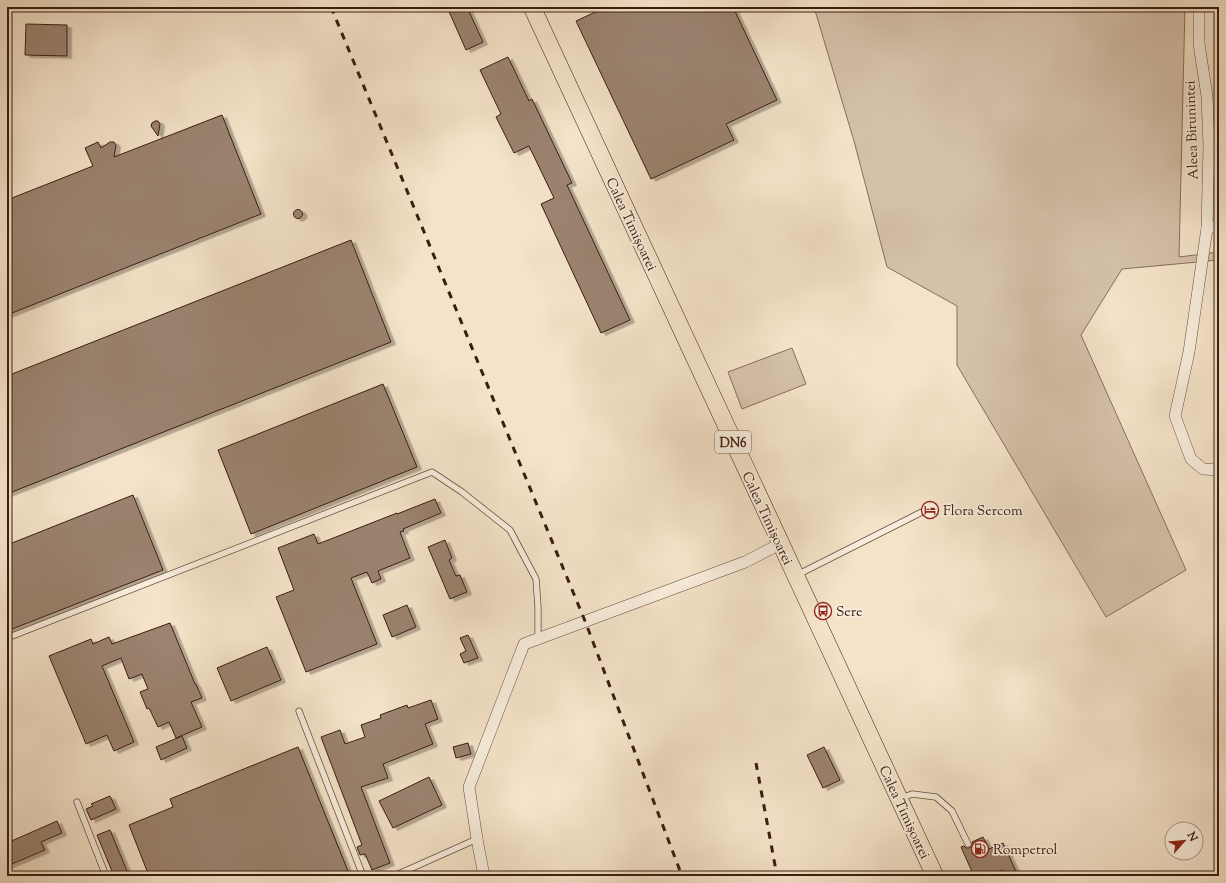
<svg xmlns="http://www.w3.org/2000/svg" width="1226" height="883" font-family="'Sorts Mill Goudy',serif">
<style>
.green{fill:#d5c1aa;stroke:#886e5d}
.building{fill:#9b8370;stroke:#3b1c10;filter:url(#shadow)}
.lines{fill:none;stroke-linecap:round;stroke-linejoin:round}
.service-casing{stroke:#694e3e;stroke-width:7}
.minor-casing{stroke:#694e3e;stroke-width:12}
.primary-casing{stroke:#3b1c10;stroke-width:18}
.service{stroke:#f8eddc;stroke-width:5.5}
.minor{stroke:#f8eddc;stroke-width:11}
.primary{stroke:#f4e3c9;stroke-width:17}
.rail{stroke:#3b1c10;stroke-width:3;stroke-dasharray:7 7;stroke-linecap:butt}
.labels{text-anchor:middle;stroke-width:3.5;stroke-linejoin:round;paint-order:stroke}
.shield{fill:#f8eddc;stroke:#745b4d;stroke-width:1}
.shield-label{font-size:13px;font-weight:bold;fill:#3b1c10}
.street-label{font-size:14px;fill:#3b1c10;stroke:#f8eddc}
.poi-label{font-size:14px;fill:#3b1c10;stroke:#f8eddc;text-anchor:start}
</style>
<defs>
<filter id="shadow"><feDropShadow dx="4.5" dy="2.5" stdDeviation="0" flood-color="#0004"/></filter>
</defs>
<rect width="100%" height="100%" fill="#f4e3c9"/>
<filter id="stains"><feTurbulence type="fractalNoise" baseFrequency=".005" numOctaves="4"/><feColorMatrix values="0 0 0 0 .2 0 0 0 0 .09 0 0 0 0 .02 0 0 0 .5 -.17"/></filter>
<radialGradient id="worn" r=".72"><stop offset=".6" stop-color="#630" stop-opacity="0"/><stop offset="1" stop-color="#630" stop-opacity=".3"/></radialGradient>
<g class="green">
<path d="M 814,7 L 1185,7 L 1179,257 L 1219,252 L 1219,260 L 1122,269 L 1081,335 L 1186,570 L 1106,617 L 957,365 L 957,306 L 887,267 L 854,141 Z"/>
<path d="M 792,348 L 806,384 L 742,409 L 728,372 Z"/>
</g>
<g class="building">
<path d="M 447,7 L 467,7 L 483,42 L 466,50 Z"/>
<path d="M 606,7 L 733,7 L 777,100 L 726,124 L 734,140 L 651,179 L 576,21 Z"/>
<path d="M 26,24 L 67,25 L 67,56 L 25,55 Z"/>
<path d="M 508,57 L 529,101 L 532,99 L 572,183 L 567,185 L 630,320 L 601,333 L 541,204 L 554,198 L 529,146 L 514,153 L 496,117 L 501,114 L 480,70 Z"/>
<path d="M 222,115 L 261,214 L 7,315 L 7,200 L 93,166 L 85,148 L 98,142 L 101,148 L 110,142 L 114,142 L 116,145 L 114,157 Z"/>
<path d="M 155,121 L 158,121 L 160,124 L 158,136 L 151,126 L 152,123 Z"/>
<circle cx="298" cy="214" r="4.5"/>
<path d="M 351,240 L 391,342 L 7,494 L 7,376 Z"/>
<path d="M 383,384 L 417,467 L 251,534 L 218,450 Z"/>
<path d="M 133,495 L 163,570 L 7,631 L 7,545 Z"/>
<path d="M 435,499 L 441,513 L 403,529 L 404,531 L 400,532 L 410,558 L 378,571 L 381,579 L 372,583 L 367,572 L 351,578 L 377,644 L 306,672 L 276,597 L 294,590 L 278,548 L 314,534 L 318,544 L 397,513 L 397,514 Z"/>
<path d="M 445,540 L 452,558 L 449,560 L 456,576 L 460,575 L 467,592 L 450,599 L 428,547 Z"/>
<path d="M 407,605 L 416,627 L 392,637 L 383,615 Z"/>
<path d="M 170,623 L 195,684 L 196,684 L 202,698 L 191,702 L 202,727 L 176,738 L 169,722 L 158,727 L 149,708 L 147,709 L 140,692 L 148,689 L 142,674 L 129,679 L 121,658 L 102,666 L 134,742 L 114,751 L 107,735 L 86,744 L 49,656 L 91,639 L 93,644 L 109,637 L 112,644 Z"/>
<path d="M 468,635 L 478,658 L 464,663 L 460,654 L 466,651 L 460,638 Z"/>
<path d="M 267,647 L 281,680 L 231,701 L 217,668 Z"/>
<path d="M 431,700 L 438,719 L 425,724 L 433,744 L 383,764 L 388,778 L 361,787 L 390,863 L 372,870 L 365,854 L 360,855 L 357,847 L 362,845 L 321,737 L 340,730 L 345,744 L 365,737 L 361,725 L 381,718 L 380,715 L 407,705 L 408,708 Z"/>
<path d="M 182,736 L 187,748 L 161,760 L 156,747 Z"/>
<path d="M 468,743 L 471,754 L 456,758 L 453,747 Z"/>
<path d="M 298,747 L 350,876 L 149,876 L 129,825 L 173,807 L 170,799 Z"/>
<path d="M 824,747 L 840,780 L 823,788 L 807,755 Z"/>
<path d="M 429,777 L 442,805 L 393,828 L 379,801 Z"/>
<path d="M 110,796 L 116,809 L 91,820 L 86,809 L 93,806 L 91,804 Z"/>
<path d="M 57,821 L 62,833 L 41,842 L 45,850 L 7,866 L 7,843 Z"/>
<path d="M 110,830 L 129,876 L 114,876 L 97,835 Z"/>
<path d="M 983,837 L 989,849 L 1003,843 L 1018,876 L 1005,876 L 1002,870 L 991,876 L 974,876 L 961,847 L 964,846 L 966,848 L 969,848 L 972,846 L 972,842 Z"/>
</g>
<g class="lines">
<g class="service-casing">
<g id="service">
<path d="M 797,575 L 922,512"/>
<path d="M 7,638 L 432,472 L 462,492 L 510,530 L 536,579 L 538,607 L 538,638"/>
<path d="M 299,711 L 363,876"/>
<path d="M 902,798 L 912,794 L 936,797 L 952,811 L 968,844"/>
<path d="M 77,802 L 106,876"/>
<path d="M 394,876 L 477,839"/>
</g>
</g>
<g class="minor-casing">
<g id="minor">
<path d="M 1199,7 L 1199,44 L 1207,96 L 1209,146 L 1207,228"/>
<path d="M 1219,226 L 1207,228 L 1189,352 L 1175,416 L 1191,459 L 1203,469 L 1219,470"/>
<path d="M 484,876 L 477,839 L 469,787 L 524,644 L 745,562 L 780,544"/>
</g>
</g>
<g class="primary-casing">
<path id="primary" d="M 532,7 L 935,876"/>
</g>
<use href="#service" class="service"/>
<use href="#minor" class="minor"/>
<use href="#primary" class="primary"/>
<g class="rail">
<path d="M 331,7 L 585,621 L 682,876"/>
<path d="M 756,763 L 777,876"/>
</g>
</g>
<defs>
<g id="hotel-ring" transform="scale(0.9)"><circle r="9.5" fill="#f8eddc" stroke="#8f2418" stroke-width="1.5"/><path d="M-6-4.5h1.5V1H6V5H4.5V3h-9V5H-6ZM-4 0a1.8 1.8 0 1 1 3.6 0ZM.5 0V-2.5h3Q6-2.5 6 0Z" fill="#8f2418"/></g>
<g id="bus-ring" transform="scale(0.9)"><circle r="9.5" fill="#f8eddc" stroke="#8f2418" stroke-width="1.5"/><path d="M-5-6H5V4H4V6H2V4H-2V6H-4V4H-5ZM-3.5-4V0h7V-4ZM-3.5 1.2v1.5H-2V1.2ZM2 1.2v1.5H3.5V1.2Z" fill="#8f2418"/></g>
<g id="fuel-ring" transform="scale(0.9)"><circle r="9.5" fill="#f8eddc" stroke="#8f2418" stroke-width="1.5"/><path d="M-5.5-6h7V0h2V4h1.3V-2.5L3-4.5l.8-.8L6-3V5H2.5V1h-1V6h-7ZM-4.2-4.7v3.2H.2V-4.7Z" fill="#8f2418"/></g>
</defs>
<g fill-rule="evenodd">
<use href="#hotel-ring" x="930" y="510"/>
<use href="#bus-ring" x="823" y="611"/>
<use href="#fuel-ring" x="980" y="849"/>
</g>
<g class="labels">
<rect class="shield" x="715" y="431" width="36" height="22" rx="3"/>
<g class="shield-label">
<text x="733" y="447">DN6</text>
</g>
<g class="street-label">
<text transform="translate(1191 130) rotate(-92)" y="5">Aleea Birunintei</text>
<text transform="translate(632 224) rotate(65)" y="5">Calea Timișoarei</text>
<text transform="translate(768 518) rotate(65)" y="5">Calea Timișoarei</text>
<text transform="translate(905 812) rotate(65)" y="5">Calea Timișoarei</text>
</g>
<g class="poi-label">
<text x="943" y="515">Flora Sercom</text>
<text x="836" y="616">Sere</text>
<text x="993" y="854">Rompetrol</text>
</g>
</g>
<rect width="1226" height="883" fill="none" stroke="#f4e3c9" stroke-width="24"/>
<rect x="8" y="8" width="1210" height="867" fill="none" stroke="#3b1c10" stroke-width="2"/>
<rect x="12" y="12" width="1202" height="859" fill="none" stroke="#3b1c10"/>
<g transform="translate(1184 841) rotate(63)"><circle r="19" fill="#f8eddc" stroke="#ac998a"/>
<path d="M0-3L7 15L0 10L-7 15Z" fill="#8f2418"/>
<text y="-6" font-size="11" font-weight="bold" text-anchor="middle" fill="#3b1c10">N</text>
</g>
<rect width="100%" height="100%" filter="url(#stains)"/>
<rect width="100%" height="100%" fill="url(#worn)"/>
</svg>
